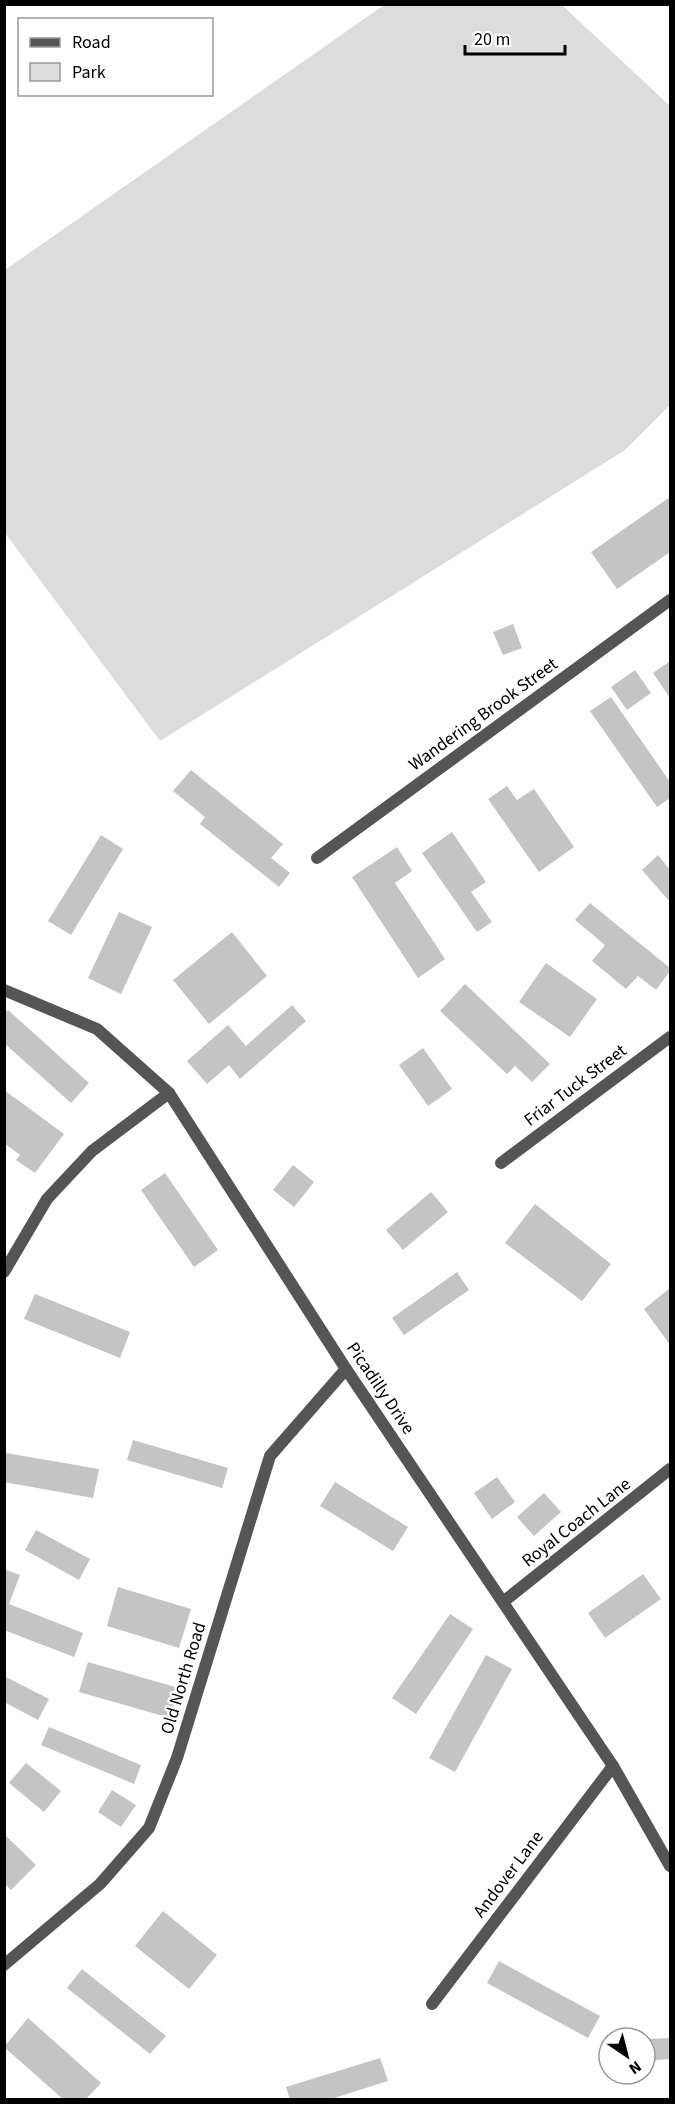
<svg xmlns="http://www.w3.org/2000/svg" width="675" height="2104" font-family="'Source Sans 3',sans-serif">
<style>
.green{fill:#dcdcdc}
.building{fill:#c4c4c4}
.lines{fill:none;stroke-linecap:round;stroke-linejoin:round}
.minor{stroke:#555;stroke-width:12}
.labels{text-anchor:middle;stroke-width:4.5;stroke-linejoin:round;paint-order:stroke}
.street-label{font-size:18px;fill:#000;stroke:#fff}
</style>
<rect width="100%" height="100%" fill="#fff"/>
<path class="green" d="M 384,5 L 562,5 L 670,106 L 670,405 L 625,450 L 160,741 L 5,533 L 5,270 Z"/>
<g class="building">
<path d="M 670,497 L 670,552 L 617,589 L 591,552 Z"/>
<path d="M 513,624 L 522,648 L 503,655 L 493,632 Z"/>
<path d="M 670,661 L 670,698 L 653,673 Z"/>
<path d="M 635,670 L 651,693 L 627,710 L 611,687 Z"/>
<path d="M 611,697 L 670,782 L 670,798 L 657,807 L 590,711 Z"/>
<path d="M 191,770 L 283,844 L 271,858 L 290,873 L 279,887 L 200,824 L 205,817 L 173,791 Z"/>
<path d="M 507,786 L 517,800 L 534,789 L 574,847 L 539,872 L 488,799 Z"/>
<path d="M 452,832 L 486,882 L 471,892 L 492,922 L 477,932 L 422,853 Z"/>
<path d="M 101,835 L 123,849 L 71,935 L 48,921 Z"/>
<path d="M 397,847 L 412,871 L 395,883 L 445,959 L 418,978 L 352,877 Z"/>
<path d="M 658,855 L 670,870 L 670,902 L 642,870 Z"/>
<path d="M 590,903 L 670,968 L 670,971 L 656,990 L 638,976 L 626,989 L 592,961 L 605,945 L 575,920 Z"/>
<path d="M 119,912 L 152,927 L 121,994 L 88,978 Z"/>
<path d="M 232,932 L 267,976 L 209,1024 L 173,980 Z"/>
<path d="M 546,963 L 597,999 L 570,1037 L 519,1002 Z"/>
<path d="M 465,984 L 550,1064 L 532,1082 L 515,1066 L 507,1074 L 440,1011 Z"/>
<path d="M 292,1005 L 306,1021 L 240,1079 L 229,1065 L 207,1084 L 187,1061 L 228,1025 L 246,1046 Z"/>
<path d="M 8,1010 L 89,1083 L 71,1103 L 4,1043 L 4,1014 Z"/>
<path d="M 423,1048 L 452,1089 L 428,1106 L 399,1065 Z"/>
<path d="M 4,1090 L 64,1134 L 35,1173 L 16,1160 L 20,1155 L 4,1143 Z"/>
<path d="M 293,1165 L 314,1182 L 294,1207 L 273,1190 Z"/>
<path d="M 165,1173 L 218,1250 L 194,1267 L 141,1190 Z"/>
<path d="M 431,1192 L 448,1212 L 403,1250 L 386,1230 Z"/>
<path d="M 535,1204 L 611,1264 L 582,1301 L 505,1243 Z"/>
<path d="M 457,1272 L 469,1290 L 404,1335 L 392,1318 Z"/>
<path d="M 670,1288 L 670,1345 L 644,1309 Z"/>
<path d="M 35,1294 L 130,1332 L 120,1358 L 24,1319 Z"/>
<path d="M 133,1440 L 228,1468 L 222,1488 L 127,1460 Z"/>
<path d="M 6,1453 L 99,1469 L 93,1498 L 4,1482 Z"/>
<path d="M 497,1477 L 515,1502 L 492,1519 L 474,1493 Z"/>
<path d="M 335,1482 L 408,1527 L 393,1551 L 320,1506 Z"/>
<path d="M 544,1493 L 561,1512 L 534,1536 L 517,1517 Z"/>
<path d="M 36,1530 L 90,1559 L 79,1580 L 25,1550 Z"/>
<path d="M 4,1569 L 20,1575 L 9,1604 L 83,1633 L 74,1657 L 4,1630 Z"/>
<path d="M 643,1574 L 661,1599 L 605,1638 L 588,1613 Z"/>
<path d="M 118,1587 L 191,1609 L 179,1648 L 107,1626 Z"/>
<path d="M 450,1614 L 473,1629 L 416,1714 L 392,1698 Z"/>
<path d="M 486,1655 L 512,1669 L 455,1772 L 429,1758 Z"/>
<path d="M 88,1662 L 179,1688 L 170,1718 L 79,1692 Z"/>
<path d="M 4,1676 L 49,1699 L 38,1720 L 4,1702 Z"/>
<path d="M 49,1727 L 141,1765 L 134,1784 L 41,1745 Z"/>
<path d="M 26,1763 L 61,1791 L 44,1812 L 9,1783 Z"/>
<path d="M 112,1790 L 136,1805 L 121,1827 L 98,1812 Z"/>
<path d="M 4,1834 L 36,1865 L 11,1890 L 4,1883 Z"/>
<path d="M 163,1911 L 217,1955 L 189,1989 L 135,1946 Z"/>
<path d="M 499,1961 L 600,2016 L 588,2038 L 487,1983 Z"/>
<path d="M 82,1969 L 166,2036 L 150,2054 L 67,1988 Z"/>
<path d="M 28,2018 L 101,2083 L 85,2100 L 64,2100 L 4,2047 Z"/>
<path d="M 670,2038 L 670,2059 L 645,2061 L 645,2039 Z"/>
<path d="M 380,2058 L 388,2081 L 328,2100 L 290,2100 L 286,2087 Z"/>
</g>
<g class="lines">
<g class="minor">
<path d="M 317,858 L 670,600"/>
<path d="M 4,990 L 97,1029 L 169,1093 L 346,1369 L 613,1766 L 670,1866"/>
<path d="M 501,1163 L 670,1037"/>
<path d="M 4,1272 L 47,1199 L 92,1151 L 169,1093"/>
<path d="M 503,1602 L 670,1469"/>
<path d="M 4,1965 L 100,1884 L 149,1828 L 177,1758 L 270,1456 L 346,1369"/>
<path d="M 432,2004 L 613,1766"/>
</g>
</g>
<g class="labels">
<g class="street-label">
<text transform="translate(483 714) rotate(-36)" y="6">Wandering Brook Street</text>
<text transform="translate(575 1085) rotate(-37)" y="6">Friar Tuck Street</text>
<text transform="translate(381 1388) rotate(56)" y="6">Picadilly Drive</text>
<text transform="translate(576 1522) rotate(-38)" y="6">Royal Coach Lane</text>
<text transform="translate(183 1678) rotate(-73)" y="6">Old North Road</text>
<text transform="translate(508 1874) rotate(-53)" y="6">Andover Lane</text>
</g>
</g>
<rect width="675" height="2104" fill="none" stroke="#000000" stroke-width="12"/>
<rect x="18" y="18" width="195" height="78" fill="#ffffff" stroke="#999999" stroke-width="1.5"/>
<rect x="30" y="38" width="30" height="9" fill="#555555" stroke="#999999" stroke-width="1.5"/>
<text x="72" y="48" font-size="18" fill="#000000">Road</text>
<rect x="30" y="63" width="30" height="18" fill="#dcdcdc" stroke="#999999" stroke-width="1.5"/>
<text x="72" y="78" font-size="18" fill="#000000">Park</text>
<g transform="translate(627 2056) rotate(145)"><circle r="28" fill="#ffffff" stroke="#999999" stroke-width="1.5"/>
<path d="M0-4.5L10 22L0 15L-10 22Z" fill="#000000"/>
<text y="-9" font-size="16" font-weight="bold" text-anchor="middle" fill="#000000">N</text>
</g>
<path d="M465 45v9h100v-9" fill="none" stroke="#000000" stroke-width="3"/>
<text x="474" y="45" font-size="18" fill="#000000" stroke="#ffffff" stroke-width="4.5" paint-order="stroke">20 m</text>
</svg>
